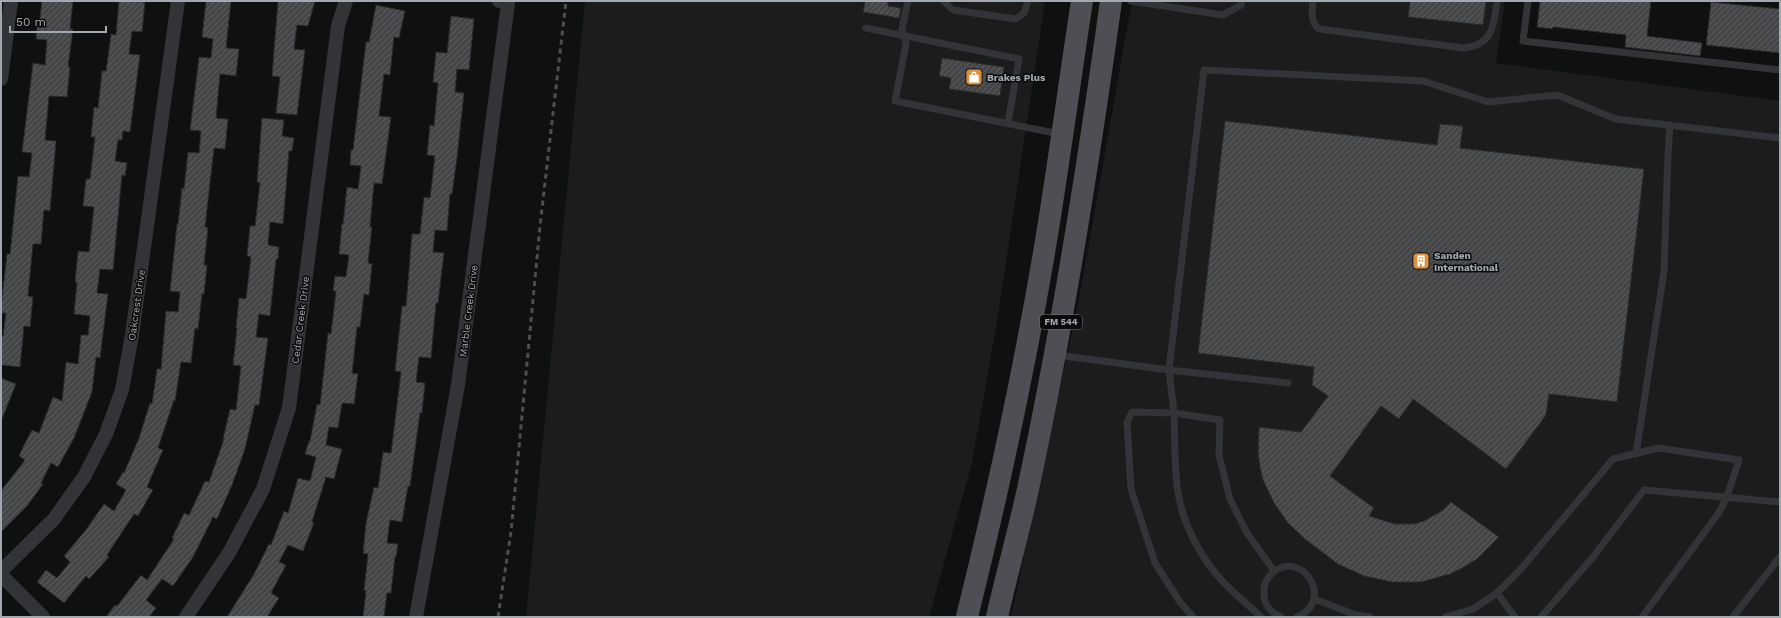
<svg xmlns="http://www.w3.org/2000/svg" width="1781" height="618" font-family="'Work Sans',sans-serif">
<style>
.built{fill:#1c1c1d}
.building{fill:url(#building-hatch);stroke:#2a2a2c}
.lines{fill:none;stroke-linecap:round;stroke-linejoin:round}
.lane{stroke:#333437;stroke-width:7}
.street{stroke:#333437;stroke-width:14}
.primary{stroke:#4d4f54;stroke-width:22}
.rail{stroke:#4c4e52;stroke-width:3;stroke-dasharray:5 4;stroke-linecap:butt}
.labels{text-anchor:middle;stroke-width:3;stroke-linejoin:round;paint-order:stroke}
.shield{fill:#0b0b0b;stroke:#75797e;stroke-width:1}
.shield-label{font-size:9px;font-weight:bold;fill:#a2a8b0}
.poi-label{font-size:10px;font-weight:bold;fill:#a2a8b0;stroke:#0b0b0b;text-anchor:start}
.street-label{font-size:10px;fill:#a2a8b0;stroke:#0b0b0b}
</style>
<defs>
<pattern id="building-hatch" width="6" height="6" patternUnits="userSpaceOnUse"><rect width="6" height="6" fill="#444648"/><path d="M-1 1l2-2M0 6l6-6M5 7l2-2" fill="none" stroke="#5c5e60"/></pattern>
</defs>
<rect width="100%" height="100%" fill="#0f1010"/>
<g class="built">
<path d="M 585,1 L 1045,1 L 998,316 L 972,463 L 929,617 L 526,617 Z"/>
<path d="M 1132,1 L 1505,1 L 1496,63 L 1780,101 L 1780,617 L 1011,617 L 1078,304 Z"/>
</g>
<g class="building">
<path d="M 42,1 L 73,1 L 70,29 L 73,29 L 68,67 L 70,67 L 67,97 L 49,96 L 45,140 L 56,141 L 50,211 L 44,210 L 41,244 L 33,244 L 28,296 L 33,297 L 30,327 L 24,326 L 20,367 L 1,365 L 1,335 L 3,336 L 6,313 L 1,313 L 1,306 L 7,254 L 10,254 L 18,176 L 29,177 L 32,153 L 22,152 L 33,63 L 45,65 L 47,40 L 36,39 L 37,26 L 39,26 Z"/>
<path d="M 119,1 L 145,2 L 142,32 L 132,31 L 129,54 L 140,55 L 130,132 L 123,131 L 122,140 L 118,140 L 115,161 L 127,163 L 125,176 L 122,175 L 113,270 L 100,269 L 97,293 L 108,294 L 100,358 L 96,357 L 92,392 L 74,438 L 58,467 L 51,463 L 41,483 L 43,484 L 27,506 L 1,532 L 1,491 L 25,460 L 19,456 L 24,445 L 32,430 L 39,433 L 53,397 L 62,401 L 66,362 L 78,364 L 81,335 L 88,335 L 90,316 L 74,314 L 77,282 L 75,282 L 78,251 L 89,252 L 94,207 L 83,206 L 86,179 L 90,179 L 95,137 L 91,137 L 94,107 L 98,108 L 102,71 L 106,71 L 111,34 L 116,35 Z"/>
<path d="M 206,1 L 231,1 L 226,48 L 239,49 L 236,76 L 220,74 L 216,118 L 228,119 L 225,149 L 214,148 L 205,227 L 208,228 L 204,265 L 207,265 L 204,294 L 202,294 L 198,329 L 195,328 L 191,363 L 181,362 L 175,401 L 174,400 L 158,448 L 163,450 L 147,487 L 153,490 L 138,516 L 134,514 L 107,555 L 109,557 L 89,579 L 86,576 L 64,603 L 37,582 L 46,570 L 57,578 L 70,562 L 64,556 L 85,531 L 104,504 L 114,511 L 126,490 L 116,484 L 123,472 L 124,473 L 139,438 L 150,403 L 152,404 L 157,369 L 161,369 L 166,311 L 178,312 L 180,292 L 170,291 L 177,224 L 178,224 L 182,188 L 184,189 L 188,152 L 199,153 L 201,131 L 190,130 L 199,57 L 211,58 L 213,39 L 202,37 Z"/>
<path d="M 278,1 L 315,1 L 308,26 L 297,25 L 294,49 L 305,50 L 297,115 L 276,113 L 280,77 L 272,76 Z"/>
<path d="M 865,1 L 888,1 L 888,6 L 901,8 L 899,18 L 863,12 Z"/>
<path d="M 1410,1 L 1486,1 L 1483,25 L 1408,17 Z"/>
<path d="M 1540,1 L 1651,1 L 1647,36 L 1702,43 L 1700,56 L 1625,47 L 1626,35 L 1553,27 L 1552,29 L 1537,27 Z"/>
<path d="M 1711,2 L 1780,9 L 1780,53 L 1706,45 Z"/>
<path d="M 376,5 L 405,11 L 399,38 L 394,37 L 390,75 L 384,74 L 379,116 L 391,117 L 382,184 L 374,183 L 370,227 L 372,227 L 368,263 L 372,264 L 369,295 L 364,294 L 360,327 L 357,327 L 352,373 L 358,374 L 354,404 L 342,403 L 338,428 L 329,427 L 326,445 L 342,449 L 334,479 L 326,477 L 312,522 L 314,523 L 303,551 L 288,545 L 279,562 L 286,565 L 271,593 L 279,598 L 267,617 L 227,617 L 254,574 L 269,544 L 271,545 L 284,511 L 288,513 L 298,478 L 310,481 L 316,457 L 305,454 L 309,441 L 310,441 L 317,404 L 320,405 L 328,333 L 331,334 L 336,291 L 333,291 L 335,276 L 346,277 L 349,255 L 339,254 L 342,224 L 343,224 L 347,187 L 358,189 L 361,166 L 350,165 L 351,150 L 353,150 L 366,42 L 369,42 Z"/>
<path d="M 451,16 L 474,19 L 469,70 L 457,69 L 455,92 L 464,93 L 457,158 L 452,194 L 450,194 L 447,231 L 435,230 L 433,252 L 444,253 L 438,303 L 436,303 L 431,358 L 419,357 L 416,382 L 425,383 L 422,413 L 420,413 L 410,486 L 408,486 L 402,522 L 390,520 L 387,543 L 398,544 L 396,557 L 395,557 L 391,593 L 387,593 L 384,617 L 363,617 L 366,591 L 364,590 L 368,554 L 363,553 L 366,523 L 374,487 L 378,488 L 383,452 L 391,453 L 401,372 L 395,371 L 402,306 L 406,306 L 412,234 L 420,234 L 424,197 L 430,198 L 435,156 L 427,155 L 430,125 L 434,126 L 438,83 L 433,82 L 436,52 L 447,53 Z"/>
<path d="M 942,58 L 1004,67 L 1000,96 L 949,89 L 951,78 L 939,76 Z"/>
<path d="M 262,118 L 284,120 L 282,136 L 294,138 L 292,151 L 289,151 L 283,224 L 270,222 L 268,245 L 279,247 L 278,259 L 276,259 L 270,316 L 259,314 L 256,337 L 268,338 L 259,405 L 255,405 L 245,449 L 232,485 L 217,519 L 213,517 L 193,557 L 173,586 L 162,579 L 146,600 L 156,608 L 149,617 L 106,617 L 115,605 L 117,606 L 141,575 L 147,580 L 174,539 L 172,538 L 184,513 L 189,515 L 205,481 L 209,482 L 224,439 L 223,439 L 230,409 L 236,410 L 241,366 L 233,365 L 237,328 L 236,328 L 239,298 L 246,299 L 251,257 L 247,256 L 250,226 L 255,226 L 260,183 L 257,182 Z"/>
<path d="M 1225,121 L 1437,145 L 1440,124 L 1463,126 L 1460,148 L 1644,169 L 1617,402 L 1549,394 L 1546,415 L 1506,469 L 1413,399 L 1399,419 L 1381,406 L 1330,476 L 1374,508 L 1369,516 L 1395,524 L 1414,524 L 1424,521 L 1443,510 L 1451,502 L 1499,537 L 1477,559 L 1464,567 L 1450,574 L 1421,582 L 1392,582 L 1364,576 L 1338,564 L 1306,540 L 1288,523 L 1274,503 L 1263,480 L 1260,467 L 1258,453 L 1259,427 L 1301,432 L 1328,396 L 1312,385 L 1314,367 L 1198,353 Z"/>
<path d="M 1,378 L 16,384 L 2,419 L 1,419 Z"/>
</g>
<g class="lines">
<g class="lane">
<path d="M 908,1 L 902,29 L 906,44 L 895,101 L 1060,134"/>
<path d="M 943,1 L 953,10 L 1016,19 L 1024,13 L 1028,1"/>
<path d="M 1131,1 L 1223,15 L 1241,5 L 1242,1"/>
<path d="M 1313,1 C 1312,11 1310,22 1319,29 L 1464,48 C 1493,45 1494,25 1497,1"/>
<path d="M 1528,1 L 1523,41 L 1780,70"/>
<path d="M 866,28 L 1019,59 L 1008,123"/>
<path d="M 1057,355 L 1169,370 L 1174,413 L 1220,420 L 1219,455 L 1230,499 L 1247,533 L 1274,571"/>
<path d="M 1288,383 L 1169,370 L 1204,70 L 1423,81 L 1488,102 L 1557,95 L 1616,119 L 1780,138"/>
<path d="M 1636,454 L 1664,271 L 1668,154 L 1670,125"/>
<path d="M 1497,593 L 1515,617"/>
<path d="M 1314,599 L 1356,615 L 1370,617"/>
<path d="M 1193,617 L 1180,602 L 1155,563 L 1131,489 L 1127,422 L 1132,412 L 1174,413 C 1175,439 1174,466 1178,492 C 1183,526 1203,562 1227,586 C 1238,597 1250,606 1261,617"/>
<path d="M 1281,617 C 1271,613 1264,605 1264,594 C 1263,586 1267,578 1273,572 C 1303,549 1335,601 1297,617"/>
<path d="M 1445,617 L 1473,609 L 1497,593 L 1520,570 L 1613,459 L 1658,448 L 1739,460 L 1727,497 L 1718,514 L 1642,617"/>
<path d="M 1541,617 L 1593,557 L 1644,490 L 1780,502"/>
<path d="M 1733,617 L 1780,557"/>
</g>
<g class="street">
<path d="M 1,79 L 11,1"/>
<path d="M 1,571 L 54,519 L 84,477 L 106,434 L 122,390 L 132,335 L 178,1"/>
<path d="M 1,575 L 43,617"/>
<path d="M 186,617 L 229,553 L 263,489 L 289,408 L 338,26 L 346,1"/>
<path d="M 416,617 L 458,385 L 508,3 L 499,1"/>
</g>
<g class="primary">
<path d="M 967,617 C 997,496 1023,376 1044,253 C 1058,170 1069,85 1082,1"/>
<path d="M 997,617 C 1006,577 1017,538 1026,498 C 1062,334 1088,167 1111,1"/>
</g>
<path class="rail" d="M 498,617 L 511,532 L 540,226 L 566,1"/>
</g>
<defs>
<g id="shop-square" transform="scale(0.9)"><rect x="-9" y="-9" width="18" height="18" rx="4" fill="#d89240" stroke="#0b0b0b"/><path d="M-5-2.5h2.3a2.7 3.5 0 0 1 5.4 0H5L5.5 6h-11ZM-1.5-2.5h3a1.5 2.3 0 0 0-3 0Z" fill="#fff"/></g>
<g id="building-square" transform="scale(0.9)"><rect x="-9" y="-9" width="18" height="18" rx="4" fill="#d89240" stroke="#0b0b0b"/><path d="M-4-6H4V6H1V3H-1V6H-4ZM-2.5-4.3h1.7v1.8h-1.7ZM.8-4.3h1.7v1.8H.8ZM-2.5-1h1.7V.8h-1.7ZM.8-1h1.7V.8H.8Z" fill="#fff"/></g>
</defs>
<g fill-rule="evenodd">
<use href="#shop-square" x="974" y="77"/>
<use href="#building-square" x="1421" y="261"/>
</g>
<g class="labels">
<rect class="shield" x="1040" y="315" width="42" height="14" rx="3"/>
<g class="shield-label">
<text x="1061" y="325">FM 544</text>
</g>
<g class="poi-label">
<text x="987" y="81">Brakes Plus</text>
<text x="1434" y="259">Sanden<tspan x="1434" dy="12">International</tspan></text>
</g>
<g class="street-label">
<text transform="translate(136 305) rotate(-82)" y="4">Oakcrest Drive</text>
<text transform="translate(468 311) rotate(-83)" y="4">Marble Creek Drive</text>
<text transform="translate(300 320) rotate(-83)" y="4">Cedar Creek Drive</text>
</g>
</g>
<rect width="1781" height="618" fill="none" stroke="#a2a8b0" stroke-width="4"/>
<path d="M10 26v6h96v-6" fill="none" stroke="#a2a8b0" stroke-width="2"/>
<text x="16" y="26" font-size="12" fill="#a2a8b0" stroke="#0b0b0b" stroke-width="3" paint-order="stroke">50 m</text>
</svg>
